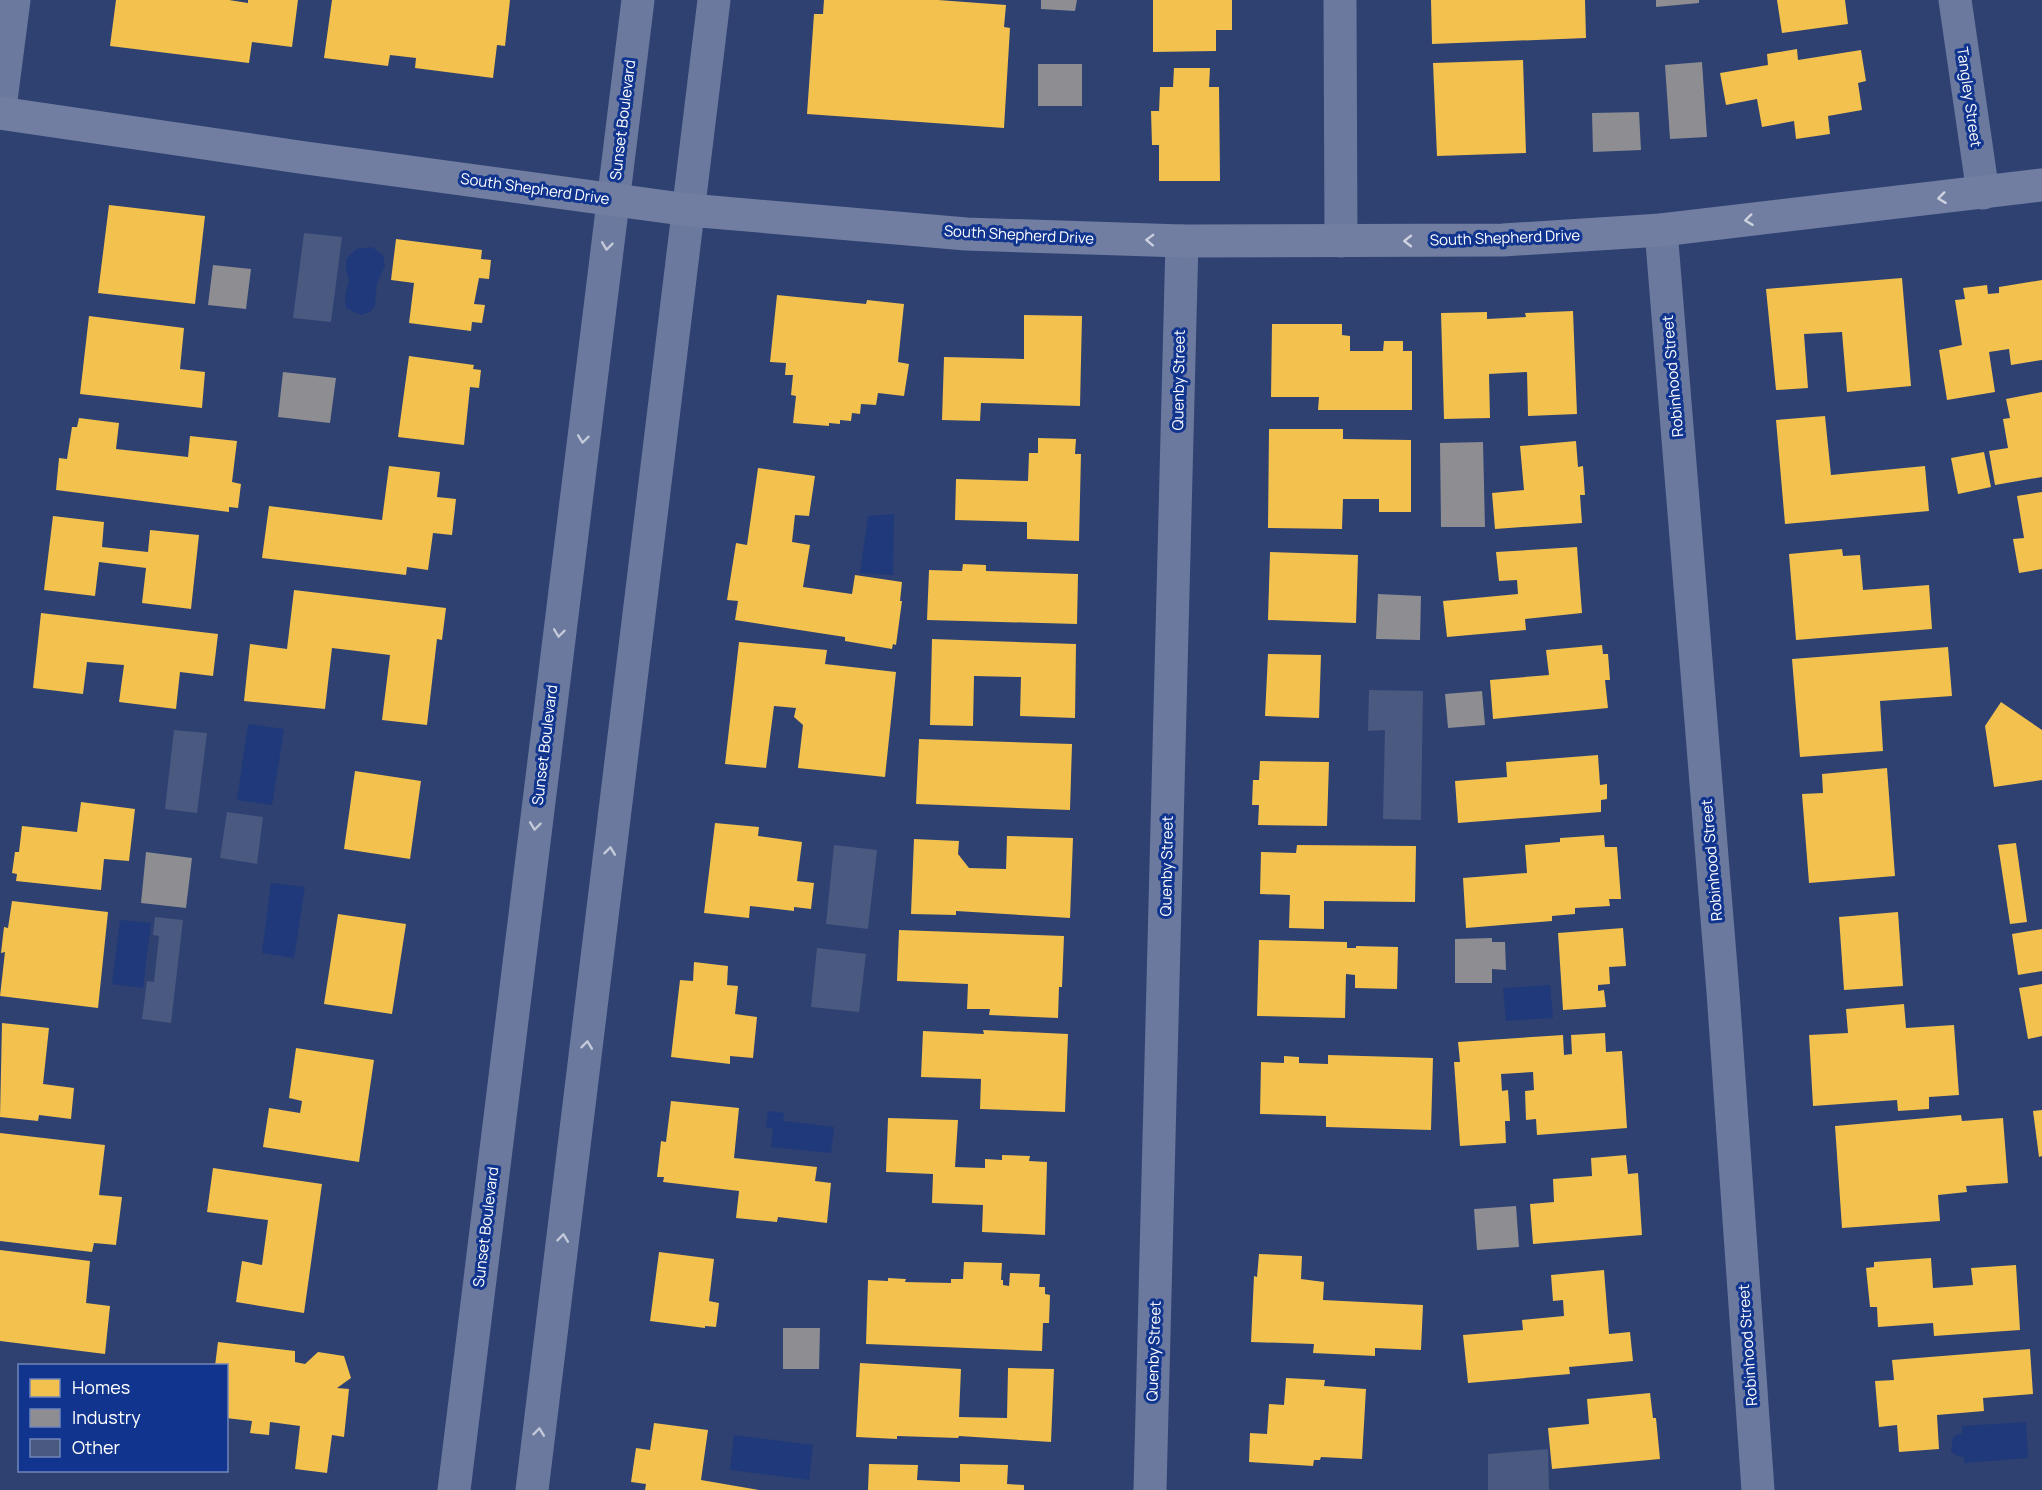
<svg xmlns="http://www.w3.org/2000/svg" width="2042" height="1490" font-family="Manrope,sans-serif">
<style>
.water{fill:#1f397a}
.homes{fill:#f2c14e}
.industry{fill:#8d8d92}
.building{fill:#495980}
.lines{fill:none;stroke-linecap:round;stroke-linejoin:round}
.minor{stroke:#6a799d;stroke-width:33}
.tertiary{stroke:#6a799d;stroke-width:33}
.secondary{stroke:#717ea1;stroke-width:33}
.oneway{stroke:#cdd2de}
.oneway2{stroke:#c3c9d8}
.labels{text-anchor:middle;stroke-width:6;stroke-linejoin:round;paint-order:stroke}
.street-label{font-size:15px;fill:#fff;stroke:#11358e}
</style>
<rect width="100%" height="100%" fill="#2e4171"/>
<g class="water">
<path d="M 372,247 L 383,255 L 385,266 L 377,283 L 375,306 L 370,312 L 361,315 L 346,308 L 345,297 L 349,281 L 346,269 L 346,259 L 356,249 Z"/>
<path d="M 894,514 L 893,575 L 860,573 L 868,516 Z"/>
<path d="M 248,724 L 284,729 L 272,805 L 237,800 Z"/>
<path d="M 271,883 L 305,887 L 294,958 L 262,953 Z"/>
<path d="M 120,920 L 151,923 L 143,988 L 112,984 Z"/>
<path d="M 1550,985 L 1553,1018 L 1506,1021 L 1503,988 Z"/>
<path d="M 768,1111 L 784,1113 L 783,1121 L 834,1127 L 831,1153 L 771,1147 L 773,1128 L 766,1127 Z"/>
<path d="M 2026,1422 L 2028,1458 L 1964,1463 L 1964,1457 L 1955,1455 L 1951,1451 L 1953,1437 L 1962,1433 L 1962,1426 Z"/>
<path d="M 734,1435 L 813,1445 L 809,1480 L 730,1470 Z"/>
</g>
<g class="homes">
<path d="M 116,0 L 229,0 L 248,3 L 248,0 L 298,0 L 292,47 L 252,42 L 249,63 L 110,46 Z"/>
<path d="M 332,0 L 510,0 L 505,46 L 497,45 L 493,78 L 415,68 L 416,58 L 390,55 L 388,66 L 324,58 Z"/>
<path d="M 824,0 L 938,0 L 1006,5 L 1004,27 L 1010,28 L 1004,128 L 807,114 L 814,14 L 823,14 Z"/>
<path d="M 1153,0 L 1232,0 L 1232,30 L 1216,30 L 1216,51 L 1153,52 Z"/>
<path d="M 1431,0 L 1585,0 L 1586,38 L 1432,44 Z"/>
<path d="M 1777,0 L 1845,0 L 1848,24 L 1782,33 Z"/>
<path d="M 1797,49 L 1798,60 L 1861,50 L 1866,81 L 1858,83 L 1862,110 L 1828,116 L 1830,134 L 1796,139 L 1794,121 L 1762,127 L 1757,99 L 1726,105 L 1720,73 L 1768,65 L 1767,54 Z"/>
<path d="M 1523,60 L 1526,153 L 1437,156 L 1433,63 Z"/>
<path d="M 1174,68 L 1210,68 L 1209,87 L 1219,87 L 1220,181 L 1159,181 L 1159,145 L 1152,145 L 1151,111 L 1159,111 L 1160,87 L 1173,87 Z"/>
<path d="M 109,205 L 205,216 L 195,304 L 98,293 Z"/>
<path d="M 396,239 L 482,250 L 481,259 L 491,260 L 489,279 L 479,278 L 474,304 L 485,305 L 482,323 L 472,322 L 471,331 L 409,323 L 414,283 L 391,280 Z"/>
<path d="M 1902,278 L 1911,386 L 1847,392 L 1842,332 L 1804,334 L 1808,388 L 1776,390 L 1766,289 Z"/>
<path d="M 2042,280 L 2042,360 L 2011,365 L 2009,349 L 1989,352 L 1995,392 L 1947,400 L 1939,350 L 1962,345 L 1955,300 L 1965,299 L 1963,288 L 1987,285 L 1988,294 L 1999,293 L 1999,287 Z"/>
<path d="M 777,295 L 866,304 L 867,300 L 904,304 L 898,362 L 909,364 L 904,396 L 878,393 L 876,405 L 861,404 L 860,414 L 852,413 L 851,421 L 840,420 L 840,424 L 829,423 L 829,426 L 793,423 L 796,396 L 791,395 L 793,375 L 785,375 L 786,363 L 770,362 Z"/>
<path d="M 1573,311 L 1577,414 L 1528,416 L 1527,372 L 1489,374 L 1490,418 L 1444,419 L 1441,313 L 1487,312 L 1487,319 L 1526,317 L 1525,313 Z"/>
<path d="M 1024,315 L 1082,316 L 1080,406 L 981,403 L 980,421 L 942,420 L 944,357 L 1024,359 Z"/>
<path d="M 89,316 L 184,328 L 180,369 L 205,372 L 202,408 L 80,394 Z"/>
<path d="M 1272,324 L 1342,324 L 1342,335 L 1350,336 L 1350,351 L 1383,351 L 1384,341 L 1403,341 L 1403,351 L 1412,351 L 1412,410 L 1318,410 L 1319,397 L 1271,397 Z"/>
<path d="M 409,356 L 474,365 L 473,369 L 481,370 L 479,388 L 470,387 L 464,445 L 398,437 Z"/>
<path d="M 2042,392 L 2042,477 L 1995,485 L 1989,451 L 2008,448 L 2003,419 L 2010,418 L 2006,399 Z"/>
<path d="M 1825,416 L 1831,475 L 1925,466 L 1929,511 L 1785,524 L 1776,420 Z"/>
<path d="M 79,418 L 119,423 L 116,449 L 188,457 L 190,436 L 237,441 L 232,482 L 241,484 L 238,508 L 229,507 L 229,512 L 56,490 L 59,458 L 67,459 L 72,427 L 77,427 Z"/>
<path d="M 1269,429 L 1343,429 L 1343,439 L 1411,440 L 1411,512 L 1379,512 L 1379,499 L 1343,499 L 1342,529 L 1268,528 Z"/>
<path d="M 1038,438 L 1076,439 L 1075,454 L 1081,454 L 1079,541 L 1027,539 L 1027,522 L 955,520 L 956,479 L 1028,481 L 1029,453 L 1038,453 Z"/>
<path d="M 1576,441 L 1578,467 L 1583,466 L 1585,495 L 1580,495 L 1582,523 L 1495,529 L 1492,493 L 1524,490 L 1520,446 Z"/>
<path d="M 1984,452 L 1991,487 L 1958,494 L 1951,458 Z"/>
<path d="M 389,466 L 440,472 L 437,497 L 456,499 L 452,535 L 433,533 L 428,570 L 407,567 L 406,575 L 262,558 L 269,506 L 382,520 Z"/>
<path d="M 758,468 L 815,476 L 809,516 L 795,515 L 792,542 L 810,545 L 803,587 L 852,594 L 855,575 L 902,582 L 900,601 L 902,601 L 896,645 L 893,644 L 892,649 L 845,641 L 845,637 L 735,620 L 738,601 L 727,600 L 736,543 L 747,545 Z"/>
<path d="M 2042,492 L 2042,569 L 2019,573 L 2013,539 L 2024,538 L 2017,496 Z"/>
<path d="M 53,516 L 104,522 L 102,547 L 148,552 L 150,530 L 199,535 L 191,609 L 142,603 L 146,568 L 99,562 L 95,596 L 44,590 Z"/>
<path d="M 1577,547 L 1582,613 L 1525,619 L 1526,630 L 1447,637 L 1443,601 L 1518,594 L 1517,580 L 1499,581 L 1496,552 Z"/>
<path d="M 1842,549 L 1843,556 L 1860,555 L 1863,590 L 1929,585 L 1932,629 L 1796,640 L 1789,554 Z"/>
<path d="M 1270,552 L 1358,555 L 1356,623 L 1268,620 Z"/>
<path d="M 963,564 L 986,565 L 986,571 L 1078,574 L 1077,624 L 927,620 L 929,570 L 962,571 Z"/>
<path d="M 294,590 L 446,608 L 442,640 L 437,639 L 427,725 L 382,720 L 390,655 L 332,648 L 325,709 L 244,701 L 250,644 L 287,649 Z"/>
<path d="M 41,613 L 218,634 L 213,676 L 180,672 L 176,709 L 119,702 L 124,665 L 87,662 L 83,694 L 33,688 Z"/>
<path d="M 932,639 L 1076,644 L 1075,718 L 1020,716 L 1021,677 L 974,676 L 973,726 L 930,725 Z"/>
<path d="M 739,642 L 827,650 L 825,664 L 896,672 L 885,777 L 798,768 L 803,725 L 794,717 L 796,708 L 774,706 L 766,768 L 725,764 Z"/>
<path d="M 1602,645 L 1603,654 L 1608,654 L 1610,680 L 1605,680 L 1608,708 L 1493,719 L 1490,680 L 1549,675 L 1546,650 Z"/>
<path d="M 1948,647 L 1952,696 L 1880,701 L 1883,751 L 1800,757 L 1792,659 Z"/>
<path d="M 1268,654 L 1321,655 L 1319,718 L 1265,716 Z"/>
<path d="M 2001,702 L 2042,730 L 2042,780 L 1994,787 L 1985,726 Z"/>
<path d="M 919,739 L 1072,744 L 1070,810 L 916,804 Z"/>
<path d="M 1598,755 L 1600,785 L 1607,784 L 1607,799 L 1601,800 L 1601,812 L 1458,823 L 1455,781 L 1507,777 L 1506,762 Z"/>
<path d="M 1260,761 L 1329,762 L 1327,826 L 1258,825 L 1259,805 L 1252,805 L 1253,780 L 1259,780 Z"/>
<path d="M 1887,768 L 1895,876 L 1809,883 L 1802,794 L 1823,793 L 1822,774 Z"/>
<path d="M 355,771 L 421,781 L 410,859 L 344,849 Z"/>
<path d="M 81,802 L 135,809 L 129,861 L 104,859 L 101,890 L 16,881 L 17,874 L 12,873 L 15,852 L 19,852 L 22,826 L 77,832 Z"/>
<path d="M 715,823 L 759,827 L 758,836 L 802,842 L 797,881 L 814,883 L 811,909 L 794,907 L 794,911 L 750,906 L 749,918 L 704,913 Z"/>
<path d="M 1604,835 L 1605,847 L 1617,847 L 1621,899 L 1609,899 L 1610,906 L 1575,908 L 1575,914 L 1552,916 L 1552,921 L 1466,928 L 1463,878 L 1527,873 L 1525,845 L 1560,842 L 1560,838 Z"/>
<path d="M 1007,836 L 1073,838 L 1070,918 L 956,911 L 956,915 L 911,914 L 914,839 L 959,841 L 958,854 L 969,868 L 1006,869 Z"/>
<path d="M 2016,843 L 2027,922 L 2010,924 L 1998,845 Z"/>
<path d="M 1297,845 L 1416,846 L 1415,902 L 1324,901 L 1324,929 L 1289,928 L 1290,895 L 1260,894 L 1261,852 L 1296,853 Z"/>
<path d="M 12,901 L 108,912 L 98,1008 L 0,996 L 5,952 L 1,953 L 4,927 L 8,928 Z"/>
<path d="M 1898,912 L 1903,986 L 1844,990 L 1839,917 Z"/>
<path d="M 338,914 L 406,924 L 392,1014 L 324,1004 Z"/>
<path d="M 1623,928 L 1626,966 L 1609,967 L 1610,984 L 1598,985 L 1598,991 L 1604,990 L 1606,1007 L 1563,1010 L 1558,933 Z"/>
<path d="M 2042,929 L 2042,971 L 2018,975 L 2012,934 Z"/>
<path d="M 899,930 L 1064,936 L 1062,987 L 1059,987 L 1058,1018 L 989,1015 L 990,1009 L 967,1009 L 968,984 L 897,981 Z"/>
<path d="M 1259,940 L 1347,942 L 1347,948 L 1356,948 L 1356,946 L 1398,947 L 1397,989 L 1355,988 L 1355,975 L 1346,974 L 1345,1018 L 1257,1016 Z"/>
<path d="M 694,962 L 728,966 L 727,985 L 738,986 L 735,1014 L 757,1017 L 753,1058 L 730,1056 L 730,1064 L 671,1057 L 680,980 L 693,981 Z"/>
<path d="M 2042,984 L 2042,1036 L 2028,1039 L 2019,988 Z"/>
<path d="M 1904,1004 L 1906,1028 L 1954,1025 L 1959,1095 L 1929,1097 L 1929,1109 L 1898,1111 L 1897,1100 L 1813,1106 L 1809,1035 L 1848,1033 L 1846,1009 Z"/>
<path d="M 2,1023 L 49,1028 L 43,1084 L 74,1088 L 71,1119 L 39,1115 L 38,1121 L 0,1117 Z"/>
<path d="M 983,1030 L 1068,1034 L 1065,1112 L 980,1109 L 981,1079 L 921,1077 L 923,1031 L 984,1034 Z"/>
<path d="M 1605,1033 L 1606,1052 L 1622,1051 L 1627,1128 L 1537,1135 L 1536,1119 L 1526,1120 L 1525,1091 L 1534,1090 L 1533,1072 L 1501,1074 L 1502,1091 L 1508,1090 L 1510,1121 L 1505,1121 L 1506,1143 L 1460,1146 L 1454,1062 L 1460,1062 L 1458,1042 L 1563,1035 L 1564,1055 L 1572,1054 L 1571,1035 Z"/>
<path d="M 296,1048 L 374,1060 L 359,1162 L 263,1147 L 269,1108 L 300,1113 L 302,1101 L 289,1098 Z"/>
<path d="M 1328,1055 L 1433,1058 L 1431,1130 L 1326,1127 L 1326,1116 L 1260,1114 L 1261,1062 L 1284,1063 L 1284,1056 L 1299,1057 L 1299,1063 L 1328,1064 Z"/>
<path d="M 671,1101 L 739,1108 L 734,1158 L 817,1167 L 815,1181 L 831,1183 L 827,1223 L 778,1217 L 777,1222 L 736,1218 L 739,1191 L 663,1182 L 664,1177 L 657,1177 L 661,1141 L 666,1142 Z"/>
<path d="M 2042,1110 L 2042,1156 L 2039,1157 L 2033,1111 Z"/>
<path d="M 1961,1115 L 1962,1121 L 2003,1118 L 2008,1183 L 1966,1186 L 1967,1192 L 1938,1195 L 1940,1221 L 1842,1228 L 1835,1126 Z"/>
<path d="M 888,1118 L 958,1120 L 955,1167 L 985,1168 L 985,1159 L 1002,1160 L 1002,1155 L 1030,1156 L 1029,1161 L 1047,1162 L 1045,1235 L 982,1232 L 983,1205 L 932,1203 L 933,1174 L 886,1172 Z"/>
<path d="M 0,1133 L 105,1145 L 99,1195 L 122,1197 L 116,1245 L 94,1243 L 92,1252 L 0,1241 Z"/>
<path d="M 1626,1155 L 1628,1174 L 1638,1173 L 1642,1235 L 1533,1244 L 1530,1204 L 1554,1202 L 1553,1179 L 1592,1176 L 1591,1158 Z"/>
<path d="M 213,1168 L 322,1184 L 304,1313 L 236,1302 L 242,1261 L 262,1265 L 268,1220 L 207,1212 Z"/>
<path d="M 0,1250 L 90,1261 L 86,1303 L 110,1306 L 105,1354 L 0,1341 Z"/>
<path d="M 659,1252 L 714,1259 L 709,1301 L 719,1303 L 716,1327 L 705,1326 L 705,1328 L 650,1321 Z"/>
<path d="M 1259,1254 L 1302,1256 L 1301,1279 L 1324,1282 L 1323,1300 L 1423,1305 L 1421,1350 L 1375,1348 L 1375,1356 L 1313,1353 L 1314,1344 L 1251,1342 L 1254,1276 L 1257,1277 Z"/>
<path d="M 1931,1258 L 1933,1288 L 1973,1285 L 1971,1268 L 2016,1265 L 2020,1330 L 1934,1336 L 1933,1323 L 1878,1327 L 1877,1307 L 1870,1307 L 1866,1268 L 1874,1267 L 1874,1262 Z"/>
<path d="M 964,1262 L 1002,1263 L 1001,1280 L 1003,1280 L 1003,1285 L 1009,1286 L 1010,1273 L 1040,1274 L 1039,1287 L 1045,1287 L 1045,1294 L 1050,1295 L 1049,1323 L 1043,1323 L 1042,1351 L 866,1344 L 868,1280 L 888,1281 L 888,1278 L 906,1279 L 905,1282 L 951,1283 L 951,1279 L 963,1279 Z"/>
<path d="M 1604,1270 L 1609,1334 L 1630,1332 L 1633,1361 L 1569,1367 L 1570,1374 L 1468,1383 L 1463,1335 L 1523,1330 L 1522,1320 L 1564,1316 L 1563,1300 L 1553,1301 L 1551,1275 Z"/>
<path d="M 218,1342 L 295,1351 L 295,1362 L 305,1364 L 318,1352 L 344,1356 L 351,1378 L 337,1388 L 349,1389 L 344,1437 L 332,1435 L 327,1473 L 295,1469 L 300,1426 L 270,1422 L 269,1435 L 250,1433 L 252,1421 L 226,1418 L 226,1366 L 215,1366 Z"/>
<path d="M 2030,1349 L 2033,1394 L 1983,1398 L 1984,1411 L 1937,1415 L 1939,1449 L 1899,1452 L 1897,1425 L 1879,1427 L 1875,1381 L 1894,1380 L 1892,1360 Z"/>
<path d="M 860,1363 L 961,1369 L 959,1417 L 1007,1418 L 1008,1368 L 1054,1369 L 1051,1442 L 959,1436 L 958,1438 L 897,1436 L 897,1439 L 856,1437 Z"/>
<path d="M 1286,1378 L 1325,1380 L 1324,1386 L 1366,1389 L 1362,1459 L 1321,1457 L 1320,1460 L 1314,1460 L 1313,1466 L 1249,1462 L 1250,1433 L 1267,1434 L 1269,1404 L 1284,1405 Z"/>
<path d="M 1650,1393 L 1653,1418 L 1656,1418 L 1660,1459 L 1552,1469 L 1548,1428 L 1589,1424 L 1587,1399 Z"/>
<path d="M 654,1423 L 708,1430 L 701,1480 L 759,1490 L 645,1490 L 646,1484 L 631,1482 L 636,1448 L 650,1450 Z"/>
<path d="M 869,1464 L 918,1465 L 917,1480 L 960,1482 L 960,1464 L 1008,1465 L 1007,1484 L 1024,1485 L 1024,1490 L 868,1490 Z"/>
</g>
<g class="industry">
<path d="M 1041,0 L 1077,0 L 1075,11 L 1041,9 Z"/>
<path d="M 1656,0 L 1699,0 L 1699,3 L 1656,7 Z"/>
<path d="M 1702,62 L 1707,137 L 1670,139 L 1665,65 Z"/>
<rect x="1038" y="64" width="44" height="42"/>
<path d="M 1639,112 L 1641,150 L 1593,152 L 1592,113 Z"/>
<path d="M 213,265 L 251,269 L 246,309 L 208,305 Z"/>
<path d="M 283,372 L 336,378 L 330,423 L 278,417 Z"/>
<path d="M 1483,442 L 1485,527 L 1441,527 L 1440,443 Z"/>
<path d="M 1378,594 L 1421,596 L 1420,640 L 1376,639 Z"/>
<path d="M 1482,691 L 1485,725 L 1448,728 L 1445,694 Z"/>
<path d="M 146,852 L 192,858 L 186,908 L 141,903 Z"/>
<path d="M 1492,938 L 1492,942 L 1505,942 L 1506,970 L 1492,969 L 1492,983 L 1455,983 L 1455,939 Z"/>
<path d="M 1516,1206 L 1519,1247 L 1477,1250 L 1474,1209 Z"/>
<path d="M 783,1328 L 820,1328 L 819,1369 L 783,1369 Z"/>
</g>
<g class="building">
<path d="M 304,233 L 342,237 L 331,322 L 293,318 Z"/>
<path d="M 1369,690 L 1423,691 L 1421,820 L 1383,819 L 1385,730 L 1368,731 Z"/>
<path d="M 174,730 L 207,733 L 197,813 L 165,809 Z"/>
<path d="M 227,812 L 263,817 L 257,864 L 220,858 Z"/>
<path d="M 834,845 L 877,850 L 868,929 L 826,924 Z"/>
<path d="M 155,917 L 183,920 L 171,1023 L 142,1019 L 147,981 L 154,982 L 159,936 L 153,935 Z"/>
<path d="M 817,948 L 866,954 L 859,1012 L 811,1007 Z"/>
<path d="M 1548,1449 L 1549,1490 L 1488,1490 L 1488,1454 Z"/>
</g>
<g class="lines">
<g class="minor">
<path d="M 1340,0 L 1341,241"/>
<path d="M 1955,0 L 1983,193"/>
<path d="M 0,108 L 14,0"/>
<path d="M 1661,230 L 1723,992 L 1758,1490"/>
<path d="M 1150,1490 L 1182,241"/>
</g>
<g class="tertiary">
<path d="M 454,1490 L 638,0"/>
<path d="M 532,1490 L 714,0"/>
</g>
<path class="secondary" d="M 0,113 L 306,158 L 689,210 L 966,234 L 1182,241 L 1503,240 L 1661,230 L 2042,185"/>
</g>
<defs><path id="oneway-chevron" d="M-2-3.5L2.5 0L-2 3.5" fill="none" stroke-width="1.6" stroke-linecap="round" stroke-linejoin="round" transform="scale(1.5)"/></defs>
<g class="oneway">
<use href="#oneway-chevron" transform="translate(1942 198) rotate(173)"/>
<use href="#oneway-chevron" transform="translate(1749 220) rotate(173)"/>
<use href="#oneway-chevron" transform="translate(1150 240) rotate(-178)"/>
<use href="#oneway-chevron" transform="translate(1408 241) rotate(180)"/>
</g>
<g class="oneway2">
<use href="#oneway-chevron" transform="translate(607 246) rotate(97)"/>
<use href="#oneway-chevron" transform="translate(583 439) rotate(97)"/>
<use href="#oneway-chevron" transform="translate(559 633) rotate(97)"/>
<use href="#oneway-chevron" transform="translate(535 826) rotate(97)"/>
<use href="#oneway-chevron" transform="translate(610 851) rotate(-83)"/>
<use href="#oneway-chevron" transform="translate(587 1045) rotate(-83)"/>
<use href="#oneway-chevron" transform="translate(563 1238) rotate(-83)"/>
<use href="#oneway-chevron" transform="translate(539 1432) rotate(-83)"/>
</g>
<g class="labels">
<g class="street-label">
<text transform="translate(1969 97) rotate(82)" y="5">Tangley Street</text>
<text transform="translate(623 120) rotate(-83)" y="5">Sunset Boulevard</text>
<text transform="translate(535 189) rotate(8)" y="5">South Shepherd Drive</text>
<text transform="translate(1019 235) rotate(3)" y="5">South Shepherd Drive</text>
<text transform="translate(1505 238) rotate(-2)" y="5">South Shepherd Drive</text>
<text transform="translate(1673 376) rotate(-95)" y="5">Robinhood Street</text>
<text transform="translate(1179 380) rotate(-89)" y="5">Quenby Street</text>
<text transform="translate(545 745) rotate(-83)" y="5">Sunset Boulevard</text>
<text transform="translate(1712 860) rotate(-95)" y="5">Robinhood Street</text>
<text transform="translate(1167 866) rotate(-89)" y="5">Quenby Street</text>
<text transform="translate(486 1227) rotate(-83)" y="5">Sunset Boulevard</text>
<text transform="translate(1748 1345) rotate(-94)" y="5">Robinhood Street</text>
<text transform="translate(1154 1351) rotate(-88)" y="5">Quenby Street</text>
</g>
</g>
<rect x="18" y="1364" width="210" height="108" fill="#11358e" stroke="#7086bb" stroke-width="1.5"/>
<rect x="30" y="1379" width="30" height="18" fill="#f2c14e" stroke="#7086bb" stroke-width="1.5"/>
<text x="72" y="1394" font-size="18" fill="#ffffff">Homes</text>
<rect x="30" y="1409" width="30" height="18" fill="#8d8d92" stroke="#7086bb" stroke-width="1.5"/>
<text x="72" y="1424" font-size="18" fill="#ffffff">Industry</text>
<rect x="30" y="1439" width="30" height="18" fill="#495980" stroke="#7086bb" stroke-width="1.5"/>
<text x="72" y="1454" font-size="18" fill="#ffffff">Other</text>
</svg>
